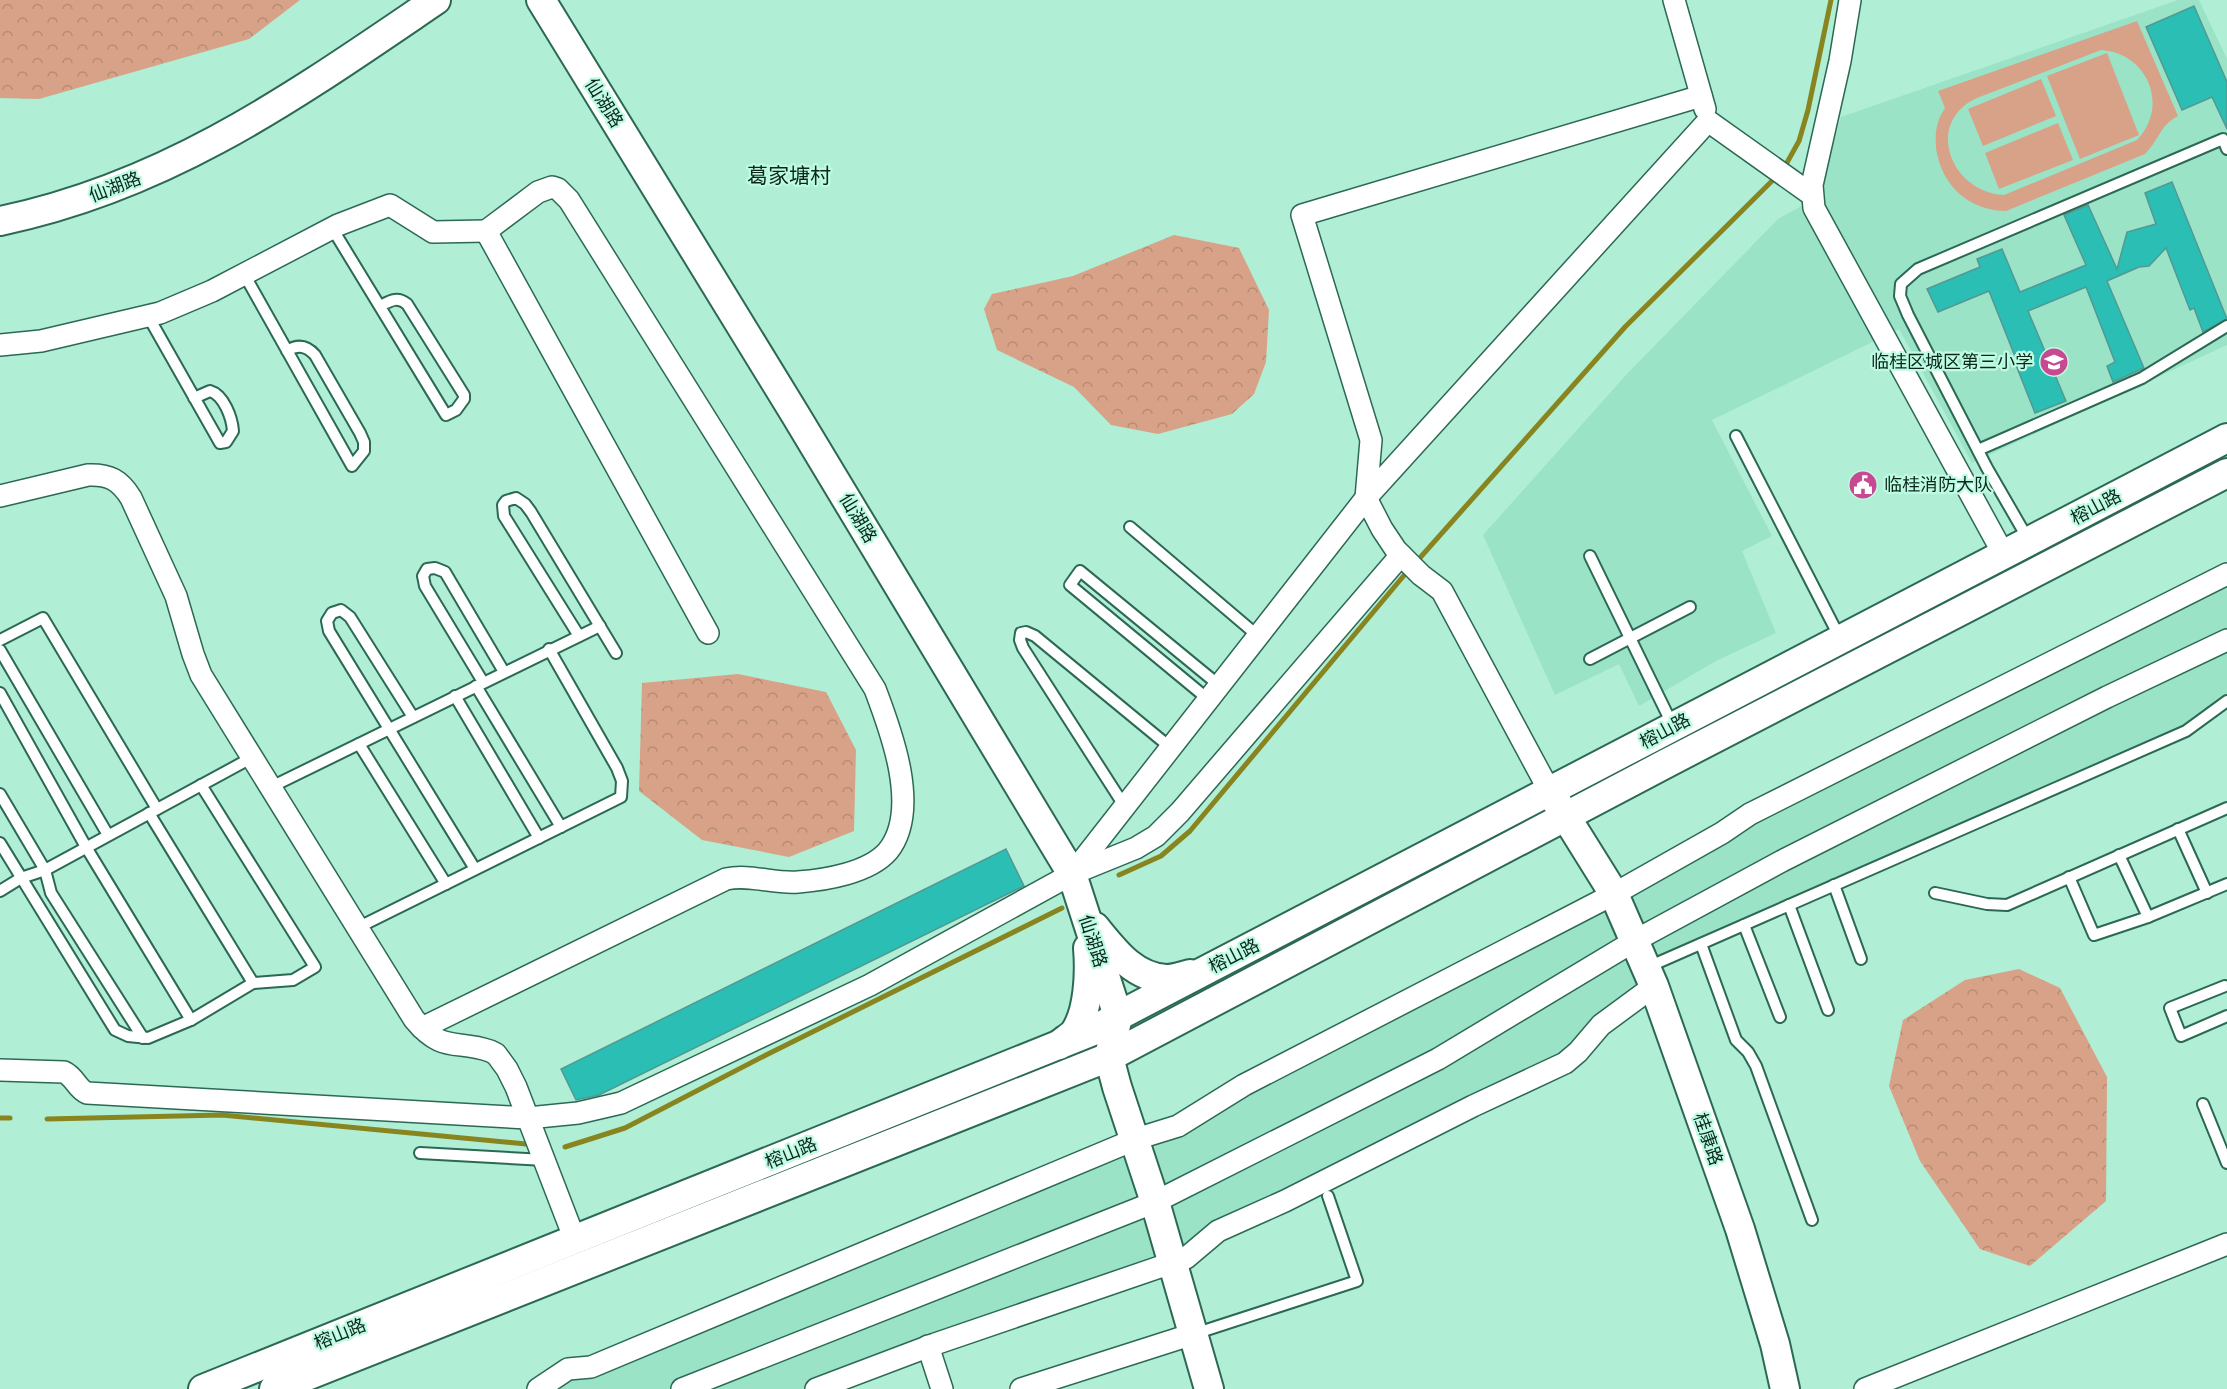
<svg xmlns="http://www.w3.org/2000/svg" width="2227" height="1389" font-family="'Source Sans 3','Noto Sans SC',sans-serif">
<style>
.built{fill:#9be3c7}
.forest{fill:url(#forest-crowns)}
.pitch{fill:#d7a287;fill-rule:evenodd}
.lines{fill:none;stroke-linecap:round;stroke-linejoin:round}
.stream{stroke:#888520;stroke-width:5}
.building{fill:#2abeb4;stroke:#539993;stroke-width:1.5}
.lane-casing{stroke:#2c6954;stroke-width:14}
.street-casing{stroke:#2c6954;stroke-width:24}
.secondary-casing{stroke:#2c6954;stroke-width:32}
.lane{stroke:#fff;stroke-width:10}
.street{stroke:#fff;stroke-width:21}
.secondary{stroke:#fff;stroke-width:28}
.labels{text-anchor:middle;stroke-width:4.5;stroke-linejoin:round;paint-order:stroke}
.street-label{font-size:18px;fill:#0c261d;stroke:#bdfce2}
.poi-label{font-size:18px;fill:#0c261d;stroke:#bdfce2;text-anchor:end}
.quarter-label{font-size:21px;fill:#0c261d;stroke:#bdfce2}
</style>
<defs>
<pattern id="forest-crowns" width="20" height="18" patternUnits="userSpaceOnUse" patternTransform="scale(1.5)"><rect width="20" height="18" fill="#d7a287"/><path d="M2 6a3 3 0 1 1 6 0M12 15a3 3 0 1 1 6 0" fill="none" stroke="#b78b74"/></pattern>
</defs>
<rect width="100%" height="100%" fill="#b0eed5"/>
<g class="built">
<path d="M 2178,0 L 2199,0 L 2227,59 L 2227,345 L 1972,463 L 1899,329 L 1712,420 L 1772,536 L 1742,551 L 1776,633 L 1716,661 L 1639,706 L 1619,664 L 1555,695 L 1483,535 L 1626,375 L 1778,219 L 1818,197 L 1841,117 Z"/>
<path d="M 2227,574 L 2227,701 L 2209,716 L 1647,968 L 1654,986 L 1578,1052 L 1211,1237 L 816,1389 L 538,1389 L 1136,1139 Z"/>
</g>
<g class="forest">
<path d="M 0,0 L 300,0 L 249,39 L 39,99 L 0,98 Z"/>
<path d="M 1174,235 L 1239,248 L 1269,310 L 1266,362 L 1254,394 L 1232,414 L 1158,434 L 1111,425 L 1074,387 L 997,350 L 984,309 L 992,294 L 1073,276 Z"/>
<path d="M 738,674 L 826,692 L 856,750 L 854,831 L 789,857 L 702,840 L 639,791 L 642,683 Z"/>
<path d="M 2019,969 L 2060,988 L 2107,1077 L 2106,1201 L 2030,1266 L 1980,1249 L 1920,1161 L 1889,1086 L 1903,1020 L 1965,980 Z"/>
</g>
<g class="pitch">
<path d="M 2137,21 L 2178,116 C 2160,125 2159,140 2145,154 L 2006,211 C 1969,211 1941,185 1936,148 C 1935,133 1936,121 1945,108 L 1938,91 ZM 2101,50 C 2147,53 2170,105 2137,140 L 2004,195 C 1950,192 1924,122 1977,98 Z"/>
<path d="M 2107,53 L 2139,135 L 2080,159 L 2047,76 Z"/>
<path d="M 2041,79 L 2056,116 L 1983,146 L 1968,109 Z"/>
<path d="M 2058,123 L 2073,160 L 1999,189 L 1985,153 Z"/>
</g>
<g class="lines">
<g class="stream">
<path d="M 1784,168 L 1799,141 L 1808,110 L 1831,0"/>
<path d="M 1418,560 L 1625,327 L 1778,175"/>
<path d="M 1119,875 L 1161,856 L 1190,831 L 1406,573"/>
<path d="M 0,1118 L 10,1118"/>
<path d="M 47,1119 L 222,1115 L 526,1144"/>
<path d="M 565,1147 L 625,1128 L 766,1055 L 1062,908"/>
</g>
</g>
<g class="building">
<path d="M 2194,6 L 2227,82 L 2227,129 L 2212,97 L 2182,110 L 2146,27 Z"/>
<path d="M 2172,182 L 2227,319 L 2203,332 L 2194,308 L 2190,310 L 2166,248 L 2149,266 L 2139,267 L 2107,281 L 2144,368 L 2113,382 L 2107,366 L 2115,362 L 2086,287 L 2028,311 L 2066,401 L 2035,413 L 2014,360 L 2016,359 L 1989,291 L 1938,312 L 1927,289 L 1980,267 L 1977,259 L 2002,249 L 2020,292 L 2086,265 L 2064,215 L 2088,205 L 2117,269 L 2127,232 L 2156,224 L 2145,193 Z"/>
<path d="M 1006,849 L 1024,886 L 599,1095 L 576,1100 L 561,1069 Z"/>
</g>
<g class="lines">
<g class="lane-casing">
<g id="lane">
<path d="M 332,228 L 446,415 L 456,410 L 464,399 L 464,395 L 407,304 C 397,296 390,301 380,306"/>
<path d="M 244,274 L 352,466 L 364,451 L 364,442 L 360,433 L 315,355 C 307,346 298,344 287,351"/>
<path d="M 148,316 L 220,443 L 226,442 L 233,431 C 232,418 224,395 210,391 L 194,398"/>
<path d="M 1736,436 L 1841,640"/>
<path d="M 1978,450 L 2142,378 L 2227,326"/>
<path d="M 1130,527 L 1258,636"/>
<path d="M 2028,539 L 1987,468 L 1908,315 L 1900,296 L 1901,284 L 1918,269 L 2223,139 L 2227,149"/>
<path d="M 1590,556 L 1673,726"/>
<path d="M 579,636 L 504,516 L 503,505 L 506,501 L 516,498 L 525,504 L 531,512 L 616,653"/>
<path d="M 0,640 L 43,618 L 157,809"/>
<path d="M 0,650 L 108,835"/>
<path d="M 1590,659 L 1690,607"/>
<path d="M 483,682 L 425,586 L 423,576 L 427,569 L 435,568 L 445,572 L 504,672"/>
<path d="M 476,686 L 561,827"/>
<path d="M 0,693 L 86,847 L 191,1020"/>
<path d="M 455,696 L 539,838"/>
<path d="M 1209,700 L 1070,585 L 1080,571 L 1220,686"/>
<path d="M 413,717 L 350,617 L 341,610 L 332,613 L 327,621 L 329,631 L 475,869"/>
<path d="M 359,744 L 446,884"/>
<path d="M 271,787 L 600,626"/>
<path d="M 0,794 L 45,870 L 21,878 L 0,891"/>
<path d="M 1125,807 L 1023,648 L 1020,640 L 1021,633 L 1026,632 L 1035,636 L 1171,748"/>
<path d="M 149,813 L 253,983"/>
<path d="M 2178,829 L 2207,893"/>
<path d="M 0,843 L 115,1030 L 128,1036 L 148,1038 L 191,1020 L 253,983 L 293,980 L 315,967 L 201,785"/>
<path d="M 2119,855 L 2148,917"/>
<path d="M 2069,877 L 2094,935 L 2148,917 L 2227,884"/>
<path d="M 1834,885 L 1861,959"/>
<path d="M 1935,893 L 1987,904 L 2007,905 L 2227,808"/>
<path d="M 1789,905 L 1828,1010"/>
<path d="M 1744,925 L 1780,1017"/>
<path d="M 357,928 L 621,797 L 622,781 L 617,768 L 549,649"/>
<path d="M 1701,944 L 1736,1040 L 1748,1052 L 1756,1066 L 1812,1220"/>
<path d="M 1648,967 L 2186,731 L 2227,701"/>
<path d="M 2225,986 L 2170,1008 L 2181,1036 L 2227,1016"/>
<path d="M 143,1038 L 51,893 L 45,870 L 253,757"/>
<path d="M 2203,1104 L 2227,1163"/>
<path d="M 420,1153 L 545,1160"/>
<path d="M 1194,1334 L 1357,1281 L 1328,1196"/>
</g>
</g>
<g class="street-casing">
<g id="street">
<path d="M 1674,0 L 1705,109"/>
<path d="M 1850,0 L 1840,61 L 1812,185 L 1814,208 L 2004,555"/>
<path d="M 0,345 L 41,341 L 160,313 L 212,291 L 338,225 L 390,205 L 433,232 L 486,231"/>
<path d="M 0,496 L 88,475 C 109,474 120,480 131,498 L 176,596 L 193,654 L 201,675 L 414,1019 C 443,1054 456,1039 490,1051 L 496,1054 L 507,1069 L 516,1087 L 575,1240"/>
<path d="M 1550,792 L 1442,591 L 1421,575 L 1396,550 L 1382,529 L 1366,498 L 1371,440 L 1302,215 L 1701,96"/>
<path d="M 1072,874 L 1366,498 L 1708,121 L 1812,195"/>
<path d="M 422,1028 L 726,879 C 750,874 774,884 798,882 C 825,880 869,873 888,851 C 921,810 891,731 875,689 L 569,200 L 558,189 L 552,187 L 538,192 L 486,231 L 708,633"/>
<path d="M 0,1070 L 64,1072 C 75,1077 77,1089 87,1093 L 528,1118 L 578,1113 L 621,1103 L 870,985 L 1072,874 L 1136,848 L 1156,836 L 1180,812 L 1401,555"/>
<path d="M 928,1346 L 942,1389"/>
<path d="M 538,1389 L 568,1369 L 591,1367 L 1136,1139 L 1178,1126 L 1244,1085 L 1614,894 L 1722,833 L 1750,814 L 2227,574"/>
<path d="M 682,1389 L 1155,1202 L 1438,1059 L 1636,940 L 1782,861 L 2107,697 L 2227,640"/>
<path d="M 816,1389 L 935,1344 L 1186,1258 L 1218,1231 L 1285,1201 L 1473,1106 L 1565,1063 L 1578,1052 L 1601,1025 L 1654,986"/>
<path d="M 1021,1389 L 1193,1334"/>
<path d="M 1865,1389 L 2227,1244"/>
</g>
</g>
<g class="secondary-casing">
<g id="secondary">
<path d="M 541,0 L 795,414 L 1072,874 L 1118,1016 L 1109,1057 L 1117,1087 L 1155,1202 L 1209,1389"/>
<path d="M 0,221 C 169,186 296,95 436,0"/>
<path d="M 1556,801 L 1614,894 L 1654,986 L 1740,1229 L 1775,1344 L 1785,1389"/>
<path d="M 1095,927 C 1114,950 1133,977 1166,979 C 1174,979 1182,976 1190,974"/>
<path d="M 1059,1045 C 1063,1041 1070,1037 1074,1033 C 1089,1012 1090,972 1088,948"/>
<path d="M 203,1389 L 1093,1031 L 1118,1016 L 2227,438"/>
<path d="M 274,1389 L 1109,1057 L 1665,764 L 2227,473"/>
</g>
</g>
<use href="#lane" class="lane"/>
<use href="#street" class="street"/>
<use href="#secondary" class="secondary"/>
</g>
<defs>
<g id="school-disc" transform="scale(1.5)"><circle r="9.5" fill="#c84892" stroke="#bdfce2"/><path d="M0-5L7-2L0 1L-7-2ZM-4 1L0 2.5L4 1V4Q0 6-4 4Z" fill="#fff"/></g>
<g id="civic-disc" transform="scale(1.5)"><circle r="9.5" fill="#c84892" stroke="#bdfce2"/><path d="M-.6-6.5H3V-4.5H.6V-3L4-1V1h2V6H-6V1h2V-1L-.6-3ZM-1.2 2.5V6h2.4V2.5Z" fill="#fff"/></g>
</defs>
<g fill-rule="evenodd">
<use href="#school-disc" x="2054" y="362"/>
<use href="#civic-disc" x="1863" y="485"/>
</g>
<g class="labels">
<g class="street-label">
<text transform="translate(604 103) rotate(58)" y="6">仙湖路</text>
<text transform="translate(115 187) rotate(-21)" y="6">仙湖路</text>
<text transform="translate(2096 507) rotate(-28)" y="6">榕山路</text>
<text transform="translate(858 518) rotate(59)" y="6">仙湖路</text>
<text transform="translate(1665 731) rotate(-28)" y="6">榕山路</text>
<text transform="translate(1093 941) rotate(72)" y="6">仙湖路</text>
<text transform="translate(1234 956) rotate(-27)" y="6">榕山路</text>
<text transform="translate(1708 1139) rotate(71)" y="6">桂康路</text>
<text transform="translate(791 1153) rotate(-22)" y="6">榕山路</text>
<text transform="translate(340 1334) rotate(-22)" y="6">榕山路</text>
</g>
<g class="poi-label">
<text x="2033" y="368">临桂区城区第三小学</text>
<text x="1884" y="491" text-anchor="start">临桂消防大队</text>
</g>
<g class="quarter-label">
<text x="789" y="183">葛家塘村</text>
</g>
</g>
</svg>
